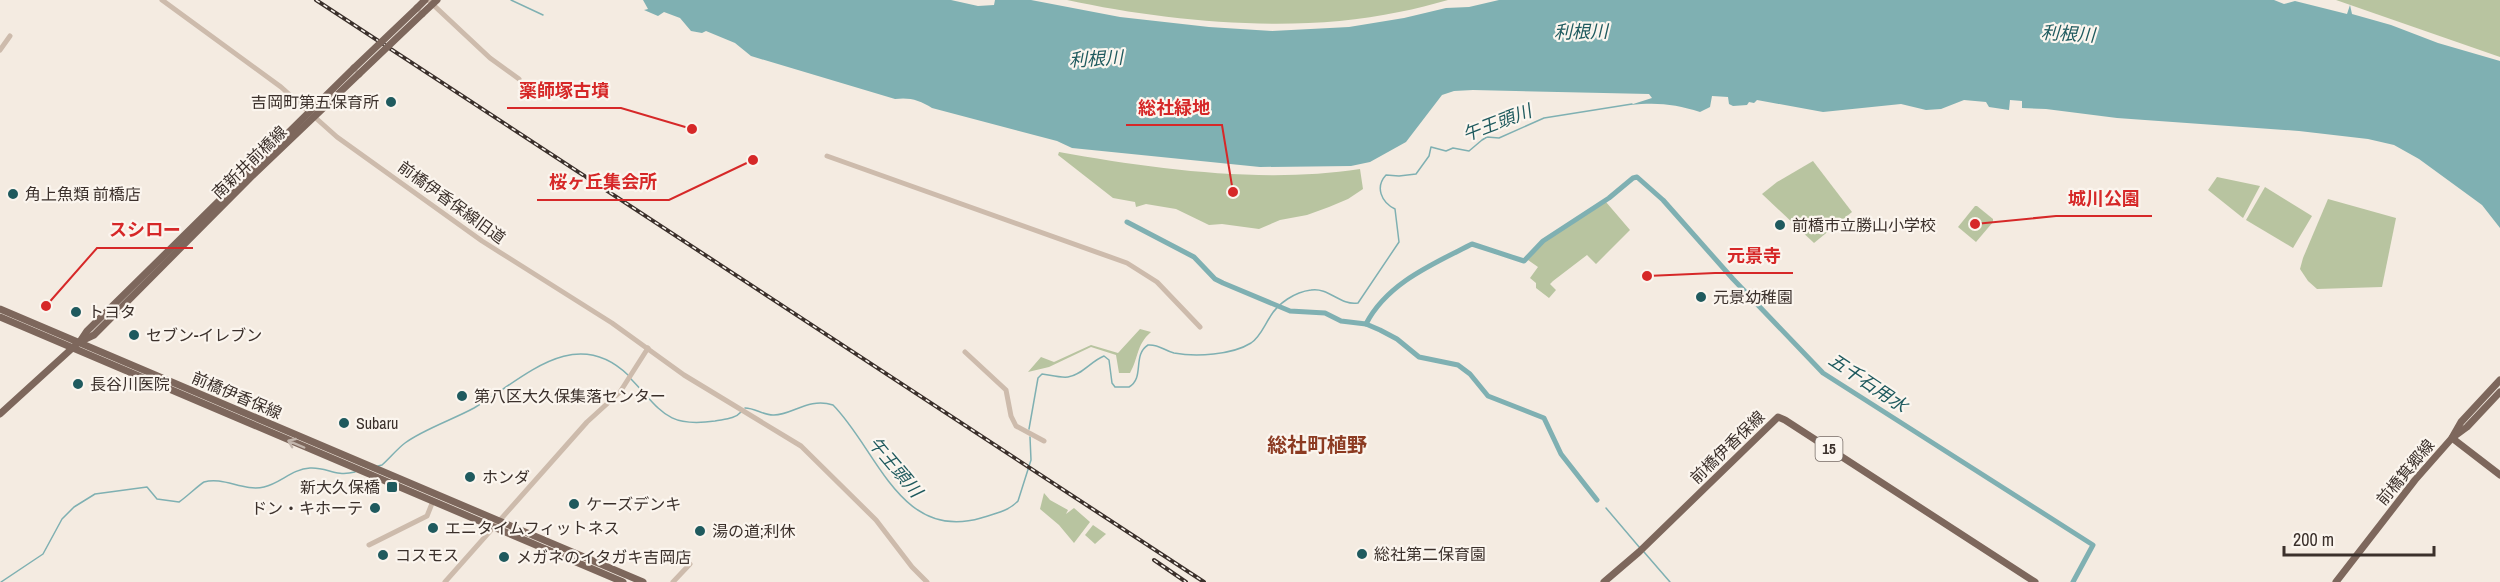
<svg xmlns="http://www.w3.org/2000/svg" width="2500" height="582" font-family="'Archivo Narrow','Noto Sans JP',sans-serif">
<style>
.green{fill:#b8c4a0}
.water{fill:#7fb0b2}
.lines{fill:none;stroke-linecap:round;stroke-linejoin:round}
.stream{stroke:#7fb0b2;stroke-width:1.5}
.canal{stroke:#7fb0b2;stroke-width:5}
.minor{stroke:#cdbbac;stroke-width:5}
.major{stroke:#7d675c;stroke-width:7}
.rail-casing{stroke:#3b302b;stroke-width:4}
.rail{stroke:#fbf5ee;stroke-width:1.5;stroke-dasharray:4.5;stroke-linecap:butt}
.major-bridge{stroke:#7d675c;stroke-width:7}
.oneway{stroke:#c2b5ac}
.poi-dot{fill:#1f5a5e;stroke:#fbf5ee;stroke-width:2}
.labels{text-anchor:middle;stroke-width:4.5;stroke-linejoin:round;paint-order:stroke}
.shield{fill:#fbf5ee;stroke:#756b66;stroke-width:1.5}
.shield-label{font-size:15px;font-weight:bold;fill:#3b302b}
.poi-label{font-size:16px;fill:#3b302b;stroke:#fbf5ee;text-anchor:start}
.street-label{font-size:16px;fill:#3b302b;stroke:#fbf5ee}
.water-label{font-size:18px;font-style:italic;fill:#1f5a5e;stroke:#fbf5ee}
.quarter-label{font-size:20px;font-weight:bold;fill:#8c3b22;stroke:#fbf5ee}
.leader{fill:none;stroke:#d62828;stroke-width:2}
.callout-dot{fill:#d62828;stroke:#fbf5ee;stroke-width:2}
.callout-label{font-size:18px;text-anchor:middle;font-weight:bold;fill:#d62828;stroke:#fbf5ee;stroke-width:4.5;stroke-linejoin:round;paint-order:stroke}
</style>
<rect width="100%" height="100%" fill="#f4ebe1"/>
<g class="green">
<path d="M 1067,0 L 1448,0 C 1432,4 1416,9 1399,12 C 1297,34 1169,22 1067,0 Z"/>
<path d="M 2336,0 L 2500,0 L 2500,57 Z"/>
<path d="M 1059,152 C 1154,169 1264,184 1360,169 L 1363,189 L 1348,199 L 1329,207 L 1307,215 L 1280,220 L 1259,229 L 1222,224 L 1209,225 L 1176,209 L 1146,204 L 1136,207 L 1135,202 L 1113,198 L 1058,155 Z"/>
<path d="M 1813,161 L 1852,212 L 1814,243 L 1762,194 L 1777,182 Z"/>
<path d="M 2217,177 L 2260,186 L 2243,218 L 2208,190 Z"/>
<path d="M 2265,187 L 2312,216 L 2293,248 L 2246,220 Z"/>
<path d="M 2328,199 L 2396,218 L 2382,287 L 2317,289 L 2308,281 L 2300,269 L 2303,258 Z"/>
<path d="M 1606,202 L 1630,230 L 1596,264 L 1587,255 L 1553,281 L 1550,284 L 1556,290 L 1549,298 L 1536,288 L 1536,283 L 1530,278 L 1538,267 L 1528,260 L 1544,242 Z"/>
<path d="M 1975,206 L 1977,206 L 1993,219 L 1993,222 L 1976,242 L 1958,227 Z"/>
<path d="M 1140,329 L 1151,332 C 1136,345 1139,357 1130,373 L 1119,373 L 1116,355 L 1091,347 L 1049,367 L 1028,372 L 1041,357 L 1054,362 L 1091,345 L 1118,353 Z"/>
<path d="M 1044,493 L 1050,500 L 1068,510 L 1066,514 L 1074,508 L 1090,522 L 1074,543 L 1059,525 L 1040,509 Z"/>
<path d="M 1093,525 L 1106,534 L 1095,544 L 1085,535 Z"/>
</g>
<path class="water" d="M 643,0 L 951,0 L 978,6 L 994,5 L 995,0 L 1031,0 L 1120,17 L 1209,27 L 1272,31 L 1349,27 L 1404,18 L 1446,8 L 1469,7 L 1499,0 L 2274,0 L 2284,4 L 2295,1 L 2347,14 L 2350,5 L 2352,14 L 2391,25 L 2438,43 L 2500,61 L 2500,228 L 2482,205 L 2419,159 L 2394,145 L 2368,139 L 2299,131 L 2117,118 L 2046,109 L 2022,108 L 2022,101 L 2010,100 L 2009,110 L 1989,107 L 1986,102 L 1964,100 L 1941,109 L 1926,110 L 1901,104 L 1823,112 L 1757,100 L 1754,103 L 1749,102 L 1747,105 L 1733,106 L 1729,104 L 1728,97 L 1712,96 L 1710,107 L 1700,112 C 1676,104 1656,102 1630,105 L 1652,98 L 1649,94 L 1473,90 L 1454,91 L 1442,95 L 1406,142 L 1370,162 L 1351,166 L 1260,167 L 1072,148 L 1057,141 L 932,108 C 920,100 909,97 895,99 L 751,56 L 735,43 L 706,31 L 702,33 L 691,31 L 680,18 L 664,12 L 658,16 L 644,10 L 648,9 Z"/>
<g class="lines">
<g class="stream">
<path d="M 511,0 L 543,15"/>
<path d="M 631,379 C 662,411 666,428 715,421 C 725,419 735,419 741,412"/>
<path d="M 745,408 C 755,408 763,415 773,415 C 791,416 808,397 833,405 C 877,449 900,542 981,518 C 994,514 1009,511 1018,501 L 1031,460 L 1030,437"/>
<path d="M 1029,429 L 1038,378 L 1042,374 C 1050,375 1060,378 1068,377 C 1082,375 1091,361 1104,356 L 1109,360 L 1112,383 L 1115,387 L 1129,387 C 1145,378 1132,355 1148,345 C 1159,344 1165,351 1174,353 C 1196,357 1232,355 1251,343 C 1260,337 1264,326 1270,317 C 1278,303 1295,292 1311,290 C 1329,287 1340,306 1358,303 L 1399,242 L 1395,209 C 1381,202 1375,187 1386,175 L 1399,176 L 1416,174 L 1429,156 L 1431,147 L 1446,151 L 1453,148 L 1469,151 L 1482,140 L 1487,137 L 1499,138 L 1544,118 L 1632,104"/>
<path d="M 378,466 L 382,465 C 390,458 397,449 405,443 C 422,430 454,419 474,408 C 522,380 574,323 628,375"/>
<path d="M 1606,508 L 1640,548"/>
<path d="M 1644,552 L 1670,582"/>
<path d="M 1,582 L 43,554 L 62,519 L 74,507 L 95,494 L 147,487 L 157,499 L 179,502 C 184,499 200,484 204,482 C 223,476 244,492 264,487 C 281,483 292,469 310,468 C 328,467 334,477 355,472"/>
</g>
<g class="canal">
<path d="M 1127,222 L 1194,257 L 1215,279 L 1223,283 L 1290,311 L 1325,313 L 1341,321 L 1366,324 L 1380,330 L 1397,339 L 1419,357 L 1458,365 L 1470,374 L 1488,396 L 1544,418 L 1561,454 L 1597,500"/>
<path d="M 1366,324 C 1387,283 1433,264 1472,244 L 1524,261 L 1543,241 L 1609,198 L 1633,178 L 1637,177 L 1663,200 L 1733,279 L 1823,373 L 2093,545 L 2073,582"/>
</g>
<g class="minor">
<path d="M 162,0 L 281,87 L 337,137 L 482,241 L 612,323 L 684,375 L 801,446 L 876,520 L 912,567 L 927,582"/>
<path d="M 428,0 L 490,58 L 519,79"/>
<path d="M 0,50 L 10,36"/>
<path d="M 827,156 L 1127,263 L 1157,282 L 1200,327"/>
<path d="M 965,352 L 1006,390 L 1011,416 L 1016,426 L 1044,441"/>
<path d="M 369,545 L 427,516 L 433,501"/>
<path d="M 445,582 L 587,422 L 620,392 L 648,348"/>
<path d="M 673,582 L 690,564"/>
</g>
<g class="major">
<path d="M 417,8 L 425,0"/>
<path d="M 422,14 L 437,0"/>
<path d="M 0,309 L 643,582"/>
<path d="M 0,317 L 623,582"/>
<path d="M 81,340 L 87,331 L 354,68"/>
<path d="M 0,414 L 79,342 L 94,335 L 250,178 L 359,74"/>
<path d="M 2453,436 L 2461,422 L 2500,380"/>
<path d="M 2452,438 L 2500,475"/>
<path d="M 1604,582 L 1639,552 L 1778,417 L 1785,420 L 2035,582"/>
<path d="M 2336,582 L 2415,480 L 2452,438 L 2467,427 L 2500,392"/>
</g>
<g class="rail-casing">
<g id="rail">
<path d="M 316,0 L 1204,582"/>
<path d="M 1154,560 L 1186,582"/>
</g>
</g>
<use href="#rail" class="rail"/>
<g class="major-bridge">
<path d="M 354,68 L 417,8"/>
<path d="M 359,74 L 422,14"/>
</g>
</g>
<defs><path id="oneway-shaft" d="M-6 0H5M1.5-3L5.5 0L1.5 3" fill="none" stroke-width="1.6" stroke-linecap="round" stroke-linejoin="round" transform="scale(1.5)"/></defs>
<use class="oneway" href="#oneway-shaft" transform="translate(296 444) rotate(-157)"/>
<g class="poi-dot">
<circle cx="391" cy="102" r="6"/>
<circle cx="13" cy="194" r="6"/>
<circle cx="1780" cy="225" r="6"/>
<circle cx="1701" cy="297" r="6"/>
<circle cx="76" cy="312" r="6"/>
<circle cx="134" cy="335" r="6"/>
<circle cx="78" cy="384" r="6"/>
<circle cx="462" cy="396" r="6"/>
<circle cx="344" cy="423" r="6"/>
<circle cx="470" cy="477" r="6"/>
<rect x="386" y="481" width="12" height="12" rx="3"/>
<circle cx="574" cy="504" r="6"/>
<circle cx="375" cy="508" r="6"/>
<circle cx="433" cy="528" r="6"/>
<circle cx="700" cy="531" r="6"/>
<circle cx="1362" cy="554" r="6"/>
<circle cx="383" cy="555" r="6"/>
<circle cx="504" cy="557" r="6"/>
</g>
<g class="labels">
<rect class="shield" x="1815.5" y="437" width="27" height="24" rx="4.5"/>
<g class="shield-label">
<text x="1829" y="454">15</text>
</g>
<g class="poi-label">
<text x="379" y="108" text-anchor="end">吉岡町第五保育所</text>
<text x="25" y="200">角上魚類 前橋店</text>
<text x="1792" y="231">前橋市立勝山小学校</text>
<text x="1713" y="303">元景幼稚園</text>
<text x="88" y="318">トヨタ</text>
<text x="146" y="341">セブン-イレブン</text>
<text x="90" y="390">長谷川医院</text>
<text x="474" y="402">第八区大久保集落センター</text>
<text x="356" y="429">Subaru</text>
<text x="482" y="483">ホンダ</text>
<text x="380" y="493" text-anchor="end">新大久保橋</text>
<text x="586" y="510">ケーズデンキ</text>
<text x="363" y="514" text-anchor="end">ドン・キホーテ</text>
<text x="445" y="534">エニタイムフィットネス</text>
<text x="712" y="537">湯の道;利休</text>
<text x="1374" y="560">総社第二保育園</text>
<text x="395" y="561">コスモス</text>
<text x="516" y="563">メガネのイタガキ吉岡店</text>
</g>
<g class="street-label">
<text transform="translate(249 162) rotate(-44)" y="6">南新井前橋線</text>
<text transform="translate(452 202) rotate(36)" y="6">前橋伊香保線旧道</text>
<text transform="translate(237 395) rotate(23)" y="6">前橋伊香保線</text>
<text transform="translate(1727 447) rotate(-44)" y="6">前橋伊香保線</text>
<text transform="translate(2405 472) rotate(-50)" y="6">前橋箕郷線</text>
</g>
<g class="water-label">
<text transform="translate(1581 32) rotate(-1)" y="6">利根川</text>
<text transform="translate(2068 34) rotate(3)" y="6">利根川</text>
<text transform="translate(1096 59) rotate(-3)" y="6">利根川</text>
<text transform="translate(1497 123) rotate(-21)" y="6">午王頭川</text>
<text transform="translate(1868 383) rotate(34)" y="6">五千石用水</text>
<text transform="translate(895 467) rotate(50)" y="6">午王頭川</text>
</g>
<g class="quarter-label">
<text x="1317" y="452">総社町植野</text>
</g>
</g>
<path class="leader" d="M692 129L621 108H507M1233 192L1222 125H1126M753 160L669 200H537M1975 224L2056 216H2152M46 306L97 248H193M1647 276L1715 273H1793"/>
<g class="callout-dot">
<circle cx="692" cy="129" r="6"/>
<circle cx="1233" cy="192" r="6"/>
<circle cx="753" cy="160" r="6"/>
<circle cx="1975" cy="224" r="6"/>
<circle cx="46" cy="306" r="6"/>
<circle cx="1647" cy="276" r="6"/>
</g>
<g class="callout-label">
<text x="564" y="97">薬師塚古墳</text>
<text x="1174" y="114">総社緑地</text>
<text x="603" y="188">桜ヶ丘集会所</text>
<text x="2104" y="205">城川公園</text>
<text x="145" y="236">スシロー</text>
<text x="1754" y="262">元景寺</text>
</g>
<path d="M2284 546v9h150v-9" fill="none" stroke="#3b302b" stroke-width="3"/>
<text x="2293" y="546" font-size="18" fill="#3b302b" stroke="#fbf5ee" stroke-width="4.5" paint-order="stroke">200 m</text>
</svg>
